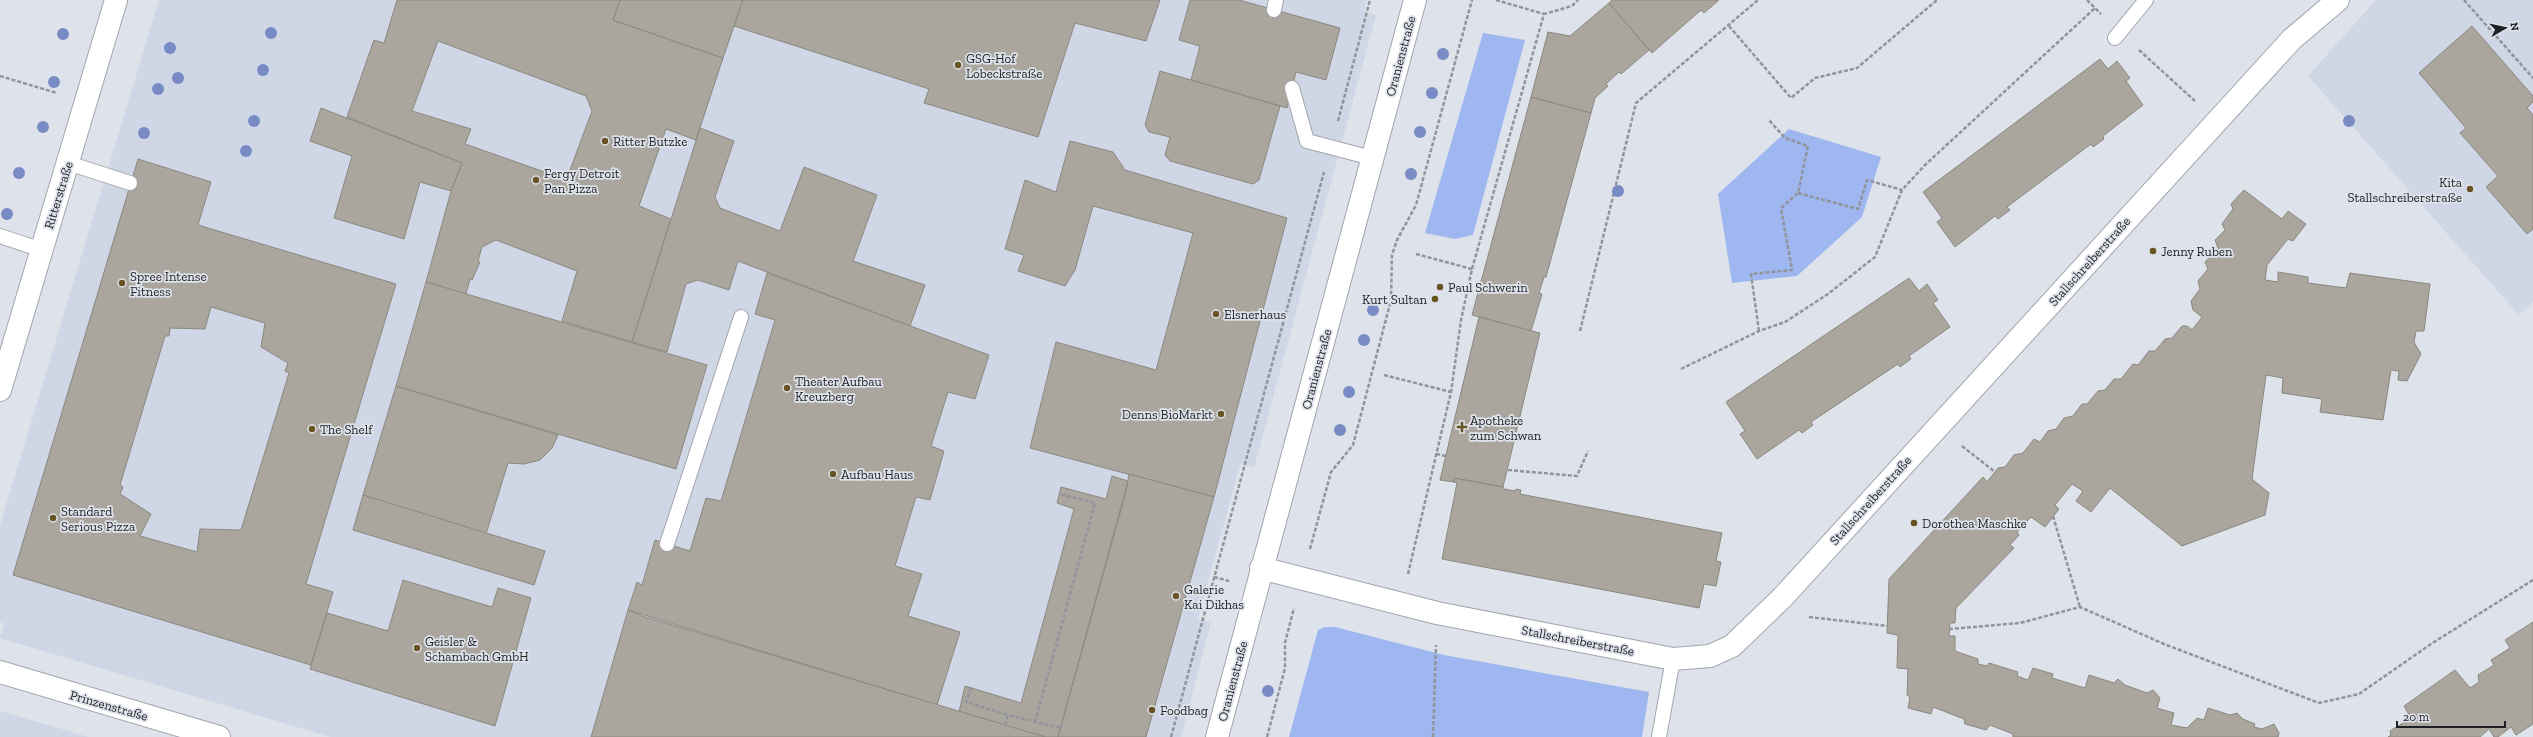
<svg xmlns="http://www.w3.org/2000/svg" width="2533" height="737" font-family="'Zilla Slab',serif">
<style>
.built{fill:#cfd6e5}
.green{fill:#9fb7f0}
.building{fill:#aaa69e;stroke:#8b8880;fill-rule:evenodd}
.lines{fill:none;stroke-linecap:round;stroke-linejoin:round}
.service-casing{stroke:#a2a5ad;stroke-width:16}
.minor-casing{stroke:#a2a5ad;stroke-width:24}
.secondary-casing{stroke:#a2a5ad;stroke-width:24}
.path{stroke:#91949a;stroke-width:2.5;stroke-dasharray:4 2;stroke-linecap:butt}
.service{stroke:#fff;stroke-width:14}
.minor{stroke:#fff;stroke-width:22}
.secondary{stroke:#fff;stroke-width:22}
.tree{fill:#798bc4}
.poi-dot{fill:#685423;stroke:#dee2ea;stroke-width:1.5}
.labels{text-anchor:middle;stroke-width:3.5;stroke-linejoin:round;paint-order:stroke}
.street-label{font-size:13px;fill:#1f2024;stroke:#dee2ea}
.poi-label{font-size:13px;fill:#1f2024;stroke:#dee2ea;text-anchor:start}
</style>
<rect width="100%" height="100%" fill="#dee2ea"/>
<g class="built">
<path d="M 159,0 L 1367,0 L 1364,11 L 1376,15 L 1254,468 L 1240,464 L 1198,619 L 1211,622 L 1181,737 L 330,737 L 0,638 L 4,624 L 0,622 L 0,525 Z"/>
<path d="M 2376,0 L 2533,0 L 2533,302 L 2519,315 L 2308,76 Z"/>
<path d="M 0,711 L 89,737 L 0,737 Z"/>
</g>
<g class="green">
<path d="M 1483,33 L 1525,40 L 1473,235 L 1455,239 L 1425,233 Z"/>
<path d="M 1789,129 L 1881,157 L 1862,217 L 1797,276 L 1732,283 L 1718,194 Z"/>
<path d="M 1325,627 L 1335,627 L 1444,655 L 1649,692 L 1642,737 L 1289,737 L 1318,630 Z"/>
</g>
<g class="building">
<path d="M 397,0 L 620,0 L 613,20 L 723,58 L 696,140 L 666,129 L 639,206 L 671,219 L 632,342 L 562,321 L 577,271 L 496,240 L 482,247 L 478,261 L 480,262 L 472,280 L 470,279 L 466,294 L 426,282 L 451,191 L 462,163 L 347,117 L 374,40 L 384,43 ZM 438,41 L 586,96 L 592,111 L 570,170 L 556,176 L 465,144 L 471,129 L 412,111 Z"/>
<path d="M 620,0 L 743,0 L 723,58 L 613,20 Z"/>
<path d="M 743,0 L 1160,0 L 1146,41 L 1075,23 L 1038,137 L 924,103 L 929,89 L 734,26 Z"/>
<path d="M 1190,0 L 1239,0 L 1340,28 L 1326,80 L 1296,72 L 1287,108 L 1191,80 L 1200,46 L 1179,40 Z"/>
<path d="M 1612,0 L 1719,0 L 1704,13 L 1701,10 L 1652,53 L 1609,3 Z"/>
<path d="M 1609,3 L 1649,50 L 1621,74 L 1619,72 L 1606,84 L 1608,86 L 1595,98 L 1591,113 L 1531,97 L 1548,32 L 1570,36 Z"/>
<path d="M 2472,26 L 2533,96 L 2533,102 L 2527,108 L 2533,115 L 2533,229 L 2527,234 L 2486,187 L 2498,176 L 2460,133 L 2466,128 L 2419,73 Z"/>
<path d="M 2100,59 L 2108,69 L 2117,61 L 2130,78 L 2126,81 L 2143,105 L 2103,136 L 2104,139 L 2093,147 L 2091,144 L 2007,207 L 2010,210 L 1998,219 L 1995,216 L 1955,247 L 1937,222 L 1942,218 L 1923,192 Z"/>
<path d="M 1160,71 L 1280,106 L 1259,180 L 1253,184 L 1170,161 L 1165,155 L 1170,137 L 1149,132 L 1145,125 Z"/>
<path d="M 1531,97 L 1591,113 L 1546,277 L 1544,277 L 1539,293 L 1542,294 L 1531,331 L 1472,315 Z"/>
<path d="M 321,108 L 462,163 L 451,191 L 420,182 L 404,239 L 334,218 L 352,156 L 310,141 Z"/>
<path d="M 700,128 L 734,141 L 715,197 L 720,208 L 780,231 L 804,167 L 877,195 L 853,261 L 925,285 L 910,326 L 738,261 L 729,290 L 698,280 L 686,284 L 667,352 L 632,342 Z"/>
<path d="M 1070,141 L 1113,152 L 1125,170 L 1287,218 L 1214,497 L 1030,448 L 1056,342 L 1156,370 L 1193,233 L 1093,206 L 1075,270 L 1065,286 L 1018,271 L 1024,255 L 1005,249 L 1025,180 L 1056,192 Z"/>
<path d="M 138,159 L 211,182 L 198,225 L 396,284 L 306,584 L 333,592 L 311,665 L 13,575 ZM 211,307 L 265,323 L 261,347 L 288,363 L 285,371 L 289,373 L 241,530 L 200,529 L 197,552 L 140,536 L 151,514 L 120,494 L 123,487 L 120,485 L 165,336 L 169,336 L 170,328 L 205,329 Z"/>
<path d="M 2244,190 L 2282,219 L 2288,211 L 2306,224 L 2293,241 L 2288,239 L 2267,265 L 2265,280 L 2278,282 L 2278,272 L 2308,277 L 2308,283 L 2346,288 L 2350,273 L 2430,284 L 2424,331 L 2416,331 L 2414,342 L 2421,354 L 2407,381 L 2398,380 L 2399,371 L 2391,370 L 2383,420 L 2320,412 L 2322,399 L 2282,393 L 2283,378 L 2266,375 L 2252,479 L 2269,493 L 2265,515 L 2182,546 L 2110,488 L 2091,512 L 2076,501 L 2083,491 L 2072,484 L 2055,505 L 2059,509 L 2045,527 L 2031,517 L 2017,532 L 2019,535 L 2010,545 L 2014,548 L 1956,608 L 1955,623 L 1950,623 L 1949,636 L 1955,636 L 1955,651 L 1978,659 L 1978,664 L 1987,666 L 1989,663 L 2018,672 L 2017,676 L 2028,680 L 2033,668 L 2053,674 L 2052,678 L 2085,688 L 2089,675 L 2114,683 L 2118,679 L 2125,685 L 2147,693 L 2153,690 L 2160,698 L 2157,708 L 2174,713 L 2171,725 L 2187,728 L 2197,718 L 2204,720 L 2208,708 L 2230,715 L 2237,713 L 2243,719 L 2255,724 L 2254,727 L 2262,729 L 2274,724 L 2279,733 L 2278,737 L 2013,737 L 2013,734 L 1990,725 L 1986,730 L 1965,724 L 1964,719 L 1933,707 L 1931,714 L 1908,708 L 1910,697 L 1907,695 L 1908,669 L 1897,668 L 1898,635 L 1887,633 L 1889,579 L 1983,477 L 1987,482 L 1998,468 L 2005,467 L 2014,455 L 2023,453 L 2034,439 L 2040,442 L 2048,431 L 2056,429 L 2064,418 L 2073,416 L 2082,404 L 2087,404 L 2098,391 L 2105,390 L 2114,379 L 2121,379 L 2133,364 L 2138,365 L 2149,351 L 2155,351 L 2165,339 L 2172,338 L 2182,326 L 2187,326 L 2192,330 L 2202,317 L 2193,310 L 2191,301 L 2200,289 L 2198,281 L 2208,269 L 2205,262 L 2218,248 L 2215,240 L 2225,230 L 2222,224 L 2233,209 L 2231,204 Z"/>
<path d="M 767,273 L 989,355 L 975,399 L 948,392 L 931,446 L 944,451 L 930,500 L 916,497 L 895,566 L 922,574 L 908,616 L 960,632 L 937,705 L 628,610 L 637,582 L 642,585 L 655,540 L 690,551 L 706,498 L 721,501 L 775,320 L 755,314 Z"/>
<path d="M 1909,278 L 1919,291 L 1927,284 L 1938,300 L 1933,303 L 1950,327 L 1909,356 L 1911,359 L 1900,367 L 1898,364 L 1811,422 L 1813,425 L 1802,433 L 1799,430 L 1757,459 L 1740,434 L 1745,431 L 1726,402 Z"/>
<path d="M 426,282 L 707,365 L 676,469 L 396,386 Z"/>
<path d="M 1479,317 L 1540,333 L 1503,487 L 1454,478 L 1454,482 L 1440,480 Z"/>
<path d="M 396,386 L 558,435 L 552,448 L 540,460 L 524,464 L 508,463 L 486,534 L 363,495 Z"/>
<path d="M 1129,474 L 1214,497 L 1146,737 L 1058,737 L 1126,492 Z"/>
<path d="M 1112,476 L 1128,481 L 1058,737 L 1045,737 L 959,712 L 965,686 L 1021,703 L 1074,509 L 1057,503 L 1061,487 L 1106,499 Z"/>
<path d="M 1454,478 L 1503,487 L 1504,489 L 1515,491 L 1516,489 L 1521,490 L 1520,494 L 1722,533 L 1716,561 L 1721,562 L 1716,586 L 1704,584 L 1699,608 L 1442,559 L 1457,483 L 1454,482 Z"/>
<path d="M 363,495 L 545,551 L 534,585 L 353,530 Z"/>
<path d="M 403,580 L 492,607 L 498,588 L 531,598 L 495,726 L 310,669 L 327,613 L 388,631 Z"/>
<path d="M 628,610 L 642,616 L 1045,737 L 591,737 Z"/>
<path d="M 2533,622 L 2533,724 L 2516,735 L 2511,727 L 2498,737 L 2494,737 L 2489,729 L 2480,737 L 2388,737 L 2391,735 L 2390,731 L 2411,718 L 2404,706 L 2455,670 L 2470,688 L 2479,682 L 2478,675 L 2494,665 L 2491,660 L 2510,648 L 2505,640 Z"/>
</g>
<g class="lines">
<g class="service-casing">
<g id="service">
<path d="M 1274,10 L 1276,0"/>
<path d="M 2115,38 L 2146,0"/>
<path d="M 1292,88 L 1307,141 L 1372,158"/>
<path d="M 68,163 L 130,183"/>
<path d="M 0,236 L 42,250"/>
<path d="M 667,544 L 741,317"/>
<path d="M 1659,737 L 1673,659"/>
</g>
</g>
<g class="minor-casing">
<g id="minor">
<path d="M 0,390 L 116,0"/>
<path d="M 1261,568 L 1437,613 L 1673,659 L 1710,656 L 1732,646 L 1782,598 L 2292,39 L 2338,0"/>
</g>
</g>
<g class="secondary-casing">
<g id="secondary">
<path d="M 0,672 L 219,737"/>
<path d="M 1217,737 L 1415,0"/>
</g>
</g>
<g class="path">
<path d="M 1496,0 L 1544,14"/>
<path d="M 2087,0 L 2101,14"/>
<path d="M 2464,0 L 2533,78"/>
<path d="M 1729,26 L 1791,98 L 1815,78 L 1857,68 L 1937,0"/>
<path d="M 2139,50 L 2195,101"/>
<path d="M 0,76 L 57,93"/>
<path d="M 1338,121 L 1370,0"/>
<path d="M 1798,193 L 1858,209 L 1867,180 L 1902,190"/>
<path d="M 1416,254 L 1472,269"/>
<path d="M 1580,331 L 1636,103 L 1758,0"/>
<path d="M 1759,331 L 1751,274 L 1792,270 L 1781,208 L 1798,193 L 1808,146 L 1785,138 L 1768,119"/>
<path d="M 1681,369 L 1759,331 L 1785,322 L 1828,294 L 1875,257 L 1902,190 L 1925,165 L 2095,8"/>
<path d="M 1384,375 L 1451,392"/>
<path d="M 1962,446 L 1995,472"/>
<path d="M 1436,454 L 1446,456"/>
<path d="M 1508,470 L 1577,476 L 1588,451"/>
<path d="M 2053,516 L 2080,607"/>
<path d="M 1310,549 L 1331,472 L 1353,445 L 1391,300 L 1392,255 L 1397,240 L 1416,205 L 1472,0"/>
<path d="M 1408,574 L 1451,392 L 1461,320 L 1472,269 L 1544,14 L 1572,6 L 1578,0"/>
<path d="M 1214,577 L 1229,581"/>
<path d="M 1809,617 L 1888,626"/>
<path d="M 1949,629 L 2020,623 L 2080,607 L 2164,644 L 2319,703 L 2359,694 L 2431,644 L 2533,580"/>
<path d="M 971,688 L 966,702 L 1008,715"/>
<path d="M 1035,722 L 1095,503 L 1059,494"/>
<path d="M 1005,725 L 1008,715 L 1061,728"/>
<path d="M 1171,737 L 1324,172"/>
<path d="M 1267,737 L 1285,668 L 1285,643 L 1294,608"/>
<path d="M 1433,737 L 1436,645"/>
</g>
<use href="#service" class="service"/>
<use href="#minor" class="minor"/>
<use href="#secondary" class="secondary"/>
</g>
<g class="tree">
<circle cx="271" cy="33" r="6"/>
<circle cx="63" cy="34" r="6"/>
<circle cx="170" cy="48" r="6"/>
<circle cx="1443" cy="54" r="6"/>
<circle cx="263" cy="70" r="6"/>
<circle cx="178" cy="78" r="6"/>
<circle cx="54" cy="82" r="6"/>
<circle cx="158" cy="89" r="6"/>
<circle cx="1432" cy="93" r="6"/>
<circle cx="254" cy="121" r="6"/>
<circle cx="2349" cy="121" r="6"/>
<circle cx="43" cy="127" r="6"/>
<circle cx="1420" cy="132" r="6"/>
<circle cx="144" cy="133" r="6"/>
<circle cx="246" cy="151" r="6"/>
<circle cx="19" cy="173" r="6"/>
<circle cx="1411" cy="174" r="6"/>
<circle cx="1618" cy="191" r="6"/>
<circle cx="7" cy="214" r="6"/>
<circle cx="1373" cy="310" r="6"/>
<circle cx="1364" cy="340" r="6"/>
<circle cx="1349" cy="392" r="6"/>
<circle cx="1340" cy="430" r="6"/>
<circle cx="1268" cy="691" r="6"/>
</g>
<g class="poi-dot">
<circle cx="958" cy="65" r="4"/>
<circle cx="605" cy="141" r="4"/>
<circle cx="536" cy="180" r="4"/>
<circle cx="2470" cy="189" r="4"/>
<circle cx="2153" cy="251" r="4"/>
<circle cx="122" cy="283" r="4"/>
<circle cx="1440" cy="287" r="4"/>
<circle cx="1435" cy="299" r="4"/>
<circle cx="1216" cy="314" r="4"/>
<circle cx="787" cy="388" r="4"/>
<circle cx="1221" cy="414" r="4"/>
<path d="M1460 421h4v4h4v4h-4v4h-4v-4h-4v-4h4z"/>
<circle cx="312" cy="429" r="4"/>
<circle cx="833" cy="474" r="4"/>
<circle cx="53" cy="518" r="4"/>
<circle cx="1914" cy="523" r="4"/>
<circle cx="1176" cy="596" r="4"/>
<circle cx="417" cy="648" r="4"/>
<circle cx="1152" cy="710" r="4"/>
</g>
<g class="labels">
<g class="street-label">
<text transform="translate(1400 56) rotate(-75)" y="5">Oranienstraße</text>
<text transform="translate(58 195) rotate(-73)" y="5">Ritterstraße</text>
<text transform="translate(2089 261) rotate(-48)" y="5">Stallschreiberstraße</text>
<text transform="translate(1316 369) rotate(-75)" y="5">Oranienstraße</text>
<text transform="translate(1870 500) rotate(-48)" y="5">Stallschreiberstraße</text>
<text transform="translate(1578 640) rotate(11)" y="5">Stallschreiberstraße</text>
<text transform="translate(1232 681) rotate(-75)" y="5">Oranienstraße</text>
<text transform="translate(109 705) rotate(16)" y="5">Prinzenstraße</text>
</g>
<g class="poi-label">
<text x="966" y="63">GSG-Hof<tspan x="966" dy="15">Lobeckstraße</tspan></text>
<text x="613" y="146">Ritter Butzke</text>
<text x="544" y="178">Fergy Detroit<tspan x="544" dy="15">Pan Pizza</tspan></text>
<text x="2462" y="187" text-anchor="end">Kita<tspan x="2462" dy="15">Stallschreiberstraße</tspan></text>
<text x="2161" y="256">Jenny Ruben</text>
<text x="130" y="281">Spree Intense<tspan x="130" dy="15">Fitness</tspan></text>
<text x="1448" y="292">Paul Schwerin</text>
<text x="1427" y="304" text-anchor="end">Kurt Sultan</text>
<text x="1224" y="319">Elsnerhaus</text>
<text x="795" y="386">Theater Aufbau<tspan x="795" dy="15">Kreuzberg</tspan></text>
<text x="1213" y="419" text-anchor="end">Denns BioMarkt</text>
<text x="1470" y="425">Apotheke<tspan x="1470" dy="15">zum Schwan</tspan></text>
<text x="320" y="434">The Shelf</text>
<text x="841" y="479">Aufbau Haus</text>
<text x="61" y="516">Standard<tspan x="61" dy="15">Serious Pizza</tspan></text>
<text x="1922" y="528">Dorothea Maschke</text>
<text x="1184" y="594">Galerie<tspan x="1184" dy="15">Kai Dikhas</tspan></text>
<text x="425" y="646">Geisler &amp;<tspan x="425" dy="15">Schambach GmbH</tspan></text>
<text x="1160" y="715">Foodbag</text>
</g>
</g>
<g transform="translate(2505 28) rotate(81)" stroke="#dee2ea" stroke-width="3" paint-order="stroke">
<path d="M0-3L7 15L0 10L-7 15Z" fill="#1f2024"/>
<text y="-6" font-size="11" font-weight="bold" text-anchor="middle" fill="#1f2024">N</text>
</g>
<path d="M2397 721v6h108v-6" fill="none" stroke="#1f2024" stroke-width="2"/>
<text x="2403" y="721" font-size="12" fill="#1f2024" stroke="#dee2ea" stroke-width="3" paint-order="stroke">20 m</text>
</svg>
